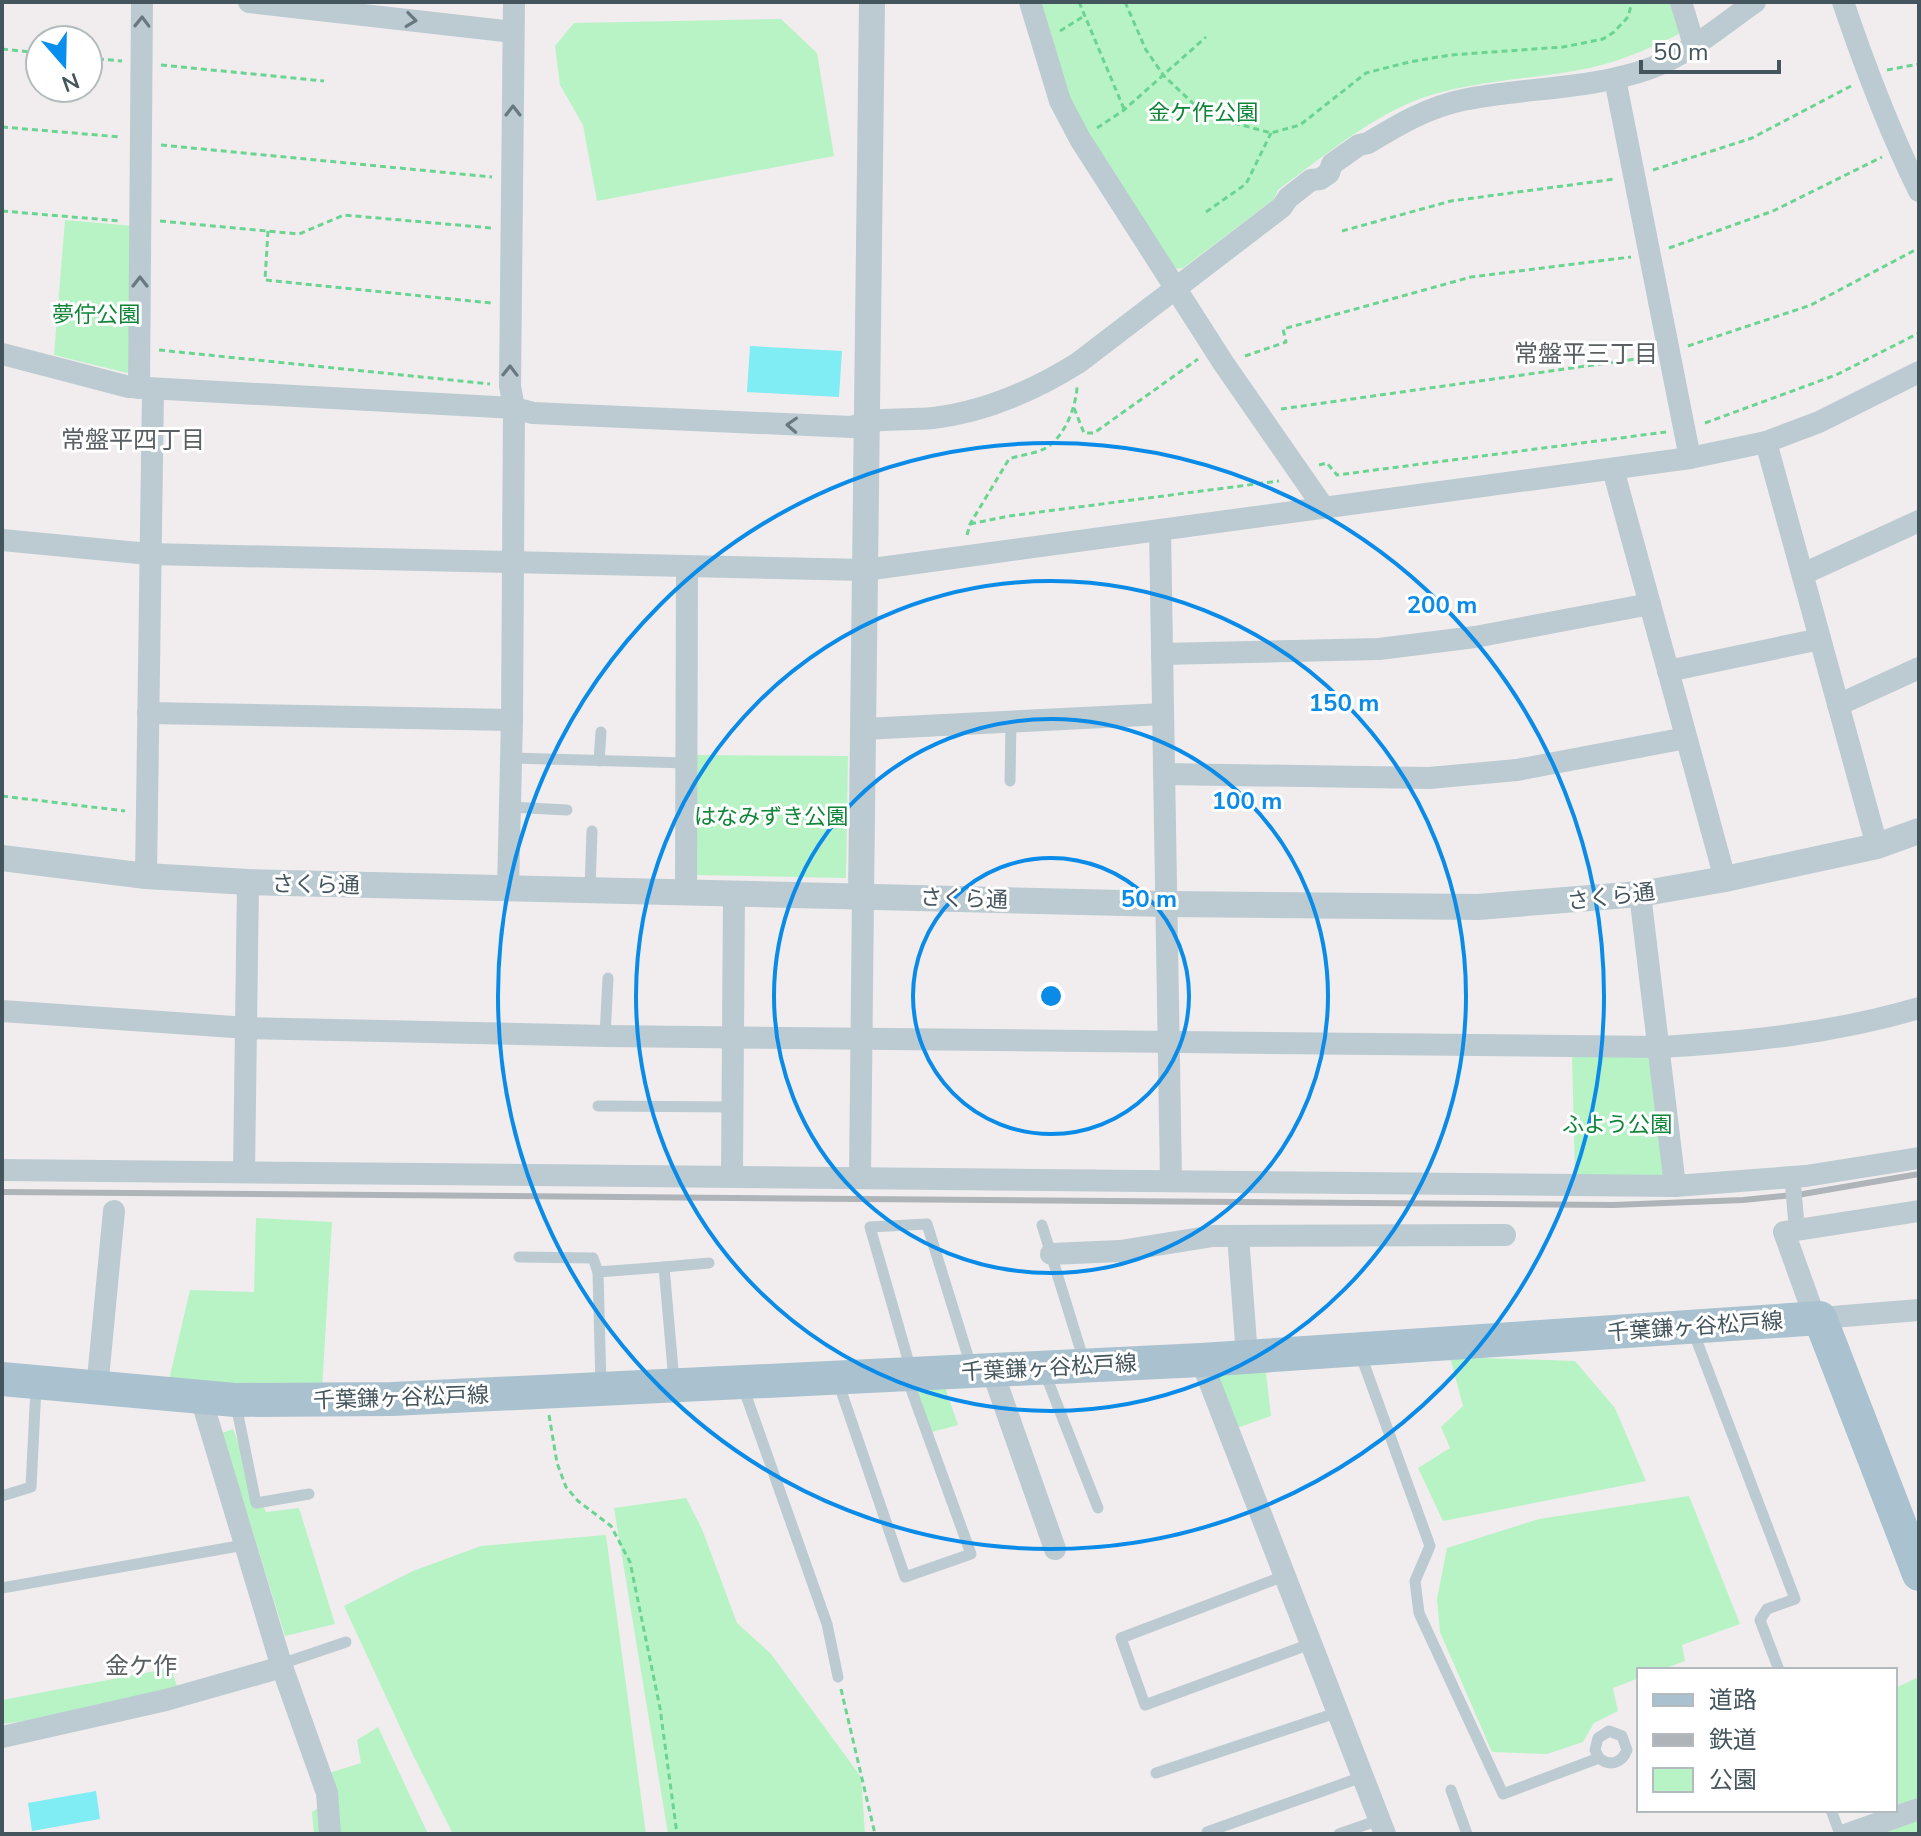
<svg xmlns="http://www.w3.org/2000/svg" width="1921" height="1836" font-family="'Nunito Sans','Noto Sans JP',sans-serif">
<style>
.green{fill:#b7f3c5}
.water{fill:#80ecf4}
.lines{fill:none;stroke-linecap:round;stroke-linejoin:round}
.path{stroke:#6cd492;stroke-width:3;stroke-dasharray:6 4;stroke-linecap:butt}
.service{stroke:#bccbd1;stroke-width:11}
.minor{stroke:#bccbd1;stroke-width:22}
.tertiary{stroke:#bccbd1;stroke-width:26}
.primary{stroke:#aac2cf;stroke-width:34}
.rail{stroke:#afb4b9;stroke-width:6}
.pedestrian-bridge{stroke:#bccbd1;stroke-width:16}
.oneway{stroke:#687880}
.ring{fill:none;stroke:#0b8be8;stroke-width:4}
.labels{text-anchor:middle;stroke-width:6;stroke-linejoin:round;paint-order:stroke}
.park-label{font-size:22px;fill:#0e8538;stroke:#fff}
.street-label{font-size:22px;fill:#44555d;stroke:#fff}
.neighbourhood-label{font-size:24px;fill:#595f63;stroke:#fff}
.centre{fill:#0b8be8;stroke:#fff;stroke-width:4}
.ring-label{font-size:24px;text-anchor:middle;font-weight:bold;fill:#0b8be8;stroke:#fff;stroke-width:6;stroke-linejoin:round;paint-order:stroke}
</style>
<rect width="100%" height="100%" fill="#f1edee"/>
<g class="green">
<path d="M 1038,2 L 1672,2 L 1681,33 C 1652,47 1622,61 1590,68 C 1536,79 1480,80 1428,96 C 1375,113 1321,158 1278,190 L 1274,199 L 1183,268 L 1174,269 L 1083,126 L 1065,93 Z"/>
<path d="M 781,19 L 817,53 L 834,156 L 597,201 L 583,125 L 560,85 L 555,46 L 574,23 Z"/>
<path d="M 65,220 L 134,226 L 133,366 L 127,373 L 54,355 Z"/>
<path d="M 695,755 L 848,756 L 846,878 L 696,875 Z"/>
<path d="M 1653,1054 L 1665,1175 L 1575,1175 L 1572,1055 Z"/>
<path d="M 256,1218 L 332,1222 L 322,1390 L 169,1380 L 190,1290 L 254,1292 Z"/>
<path d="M 1450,1357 L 1575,1361 L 1615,1408 L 1646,1481 L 1443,1521 L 1418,1468 L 1450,1448 L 1441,1427 L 1463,1406 Z"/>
<path d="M 1265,1364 L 1271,1416 L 1234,1429 L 1208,1366 Z"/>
<path d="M 943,1381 L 958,1425 L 932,1432 L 914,1383 Z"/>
<path d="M 233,1429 L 266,1512 L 299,1508 L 335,1624 L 285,1636 L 222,1433 Z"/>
<path d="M 1689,1496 L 1740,1624 L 1682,1645 L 1685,1661 L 1661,1670 L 1639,1670 L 1639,1678 L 1613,1688 L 1618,1711 L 1594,1723 L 1583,1742 L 1547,1754 L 1492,1752 L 1440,1632 L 1437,1599 L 1447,1548 L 1539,1519 Z"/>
<path d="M 686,1498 L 702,1529 L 737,1623 L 771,1654 L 861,1777 L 865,1834 L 668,1834 L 614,1508 Z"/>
<path d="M 606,1535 L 646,1834 L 453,1834 L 414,1757 L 344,1606 L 413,1571 L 481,1546 Z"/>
<path d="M 171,1668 L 179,1692 L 77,1714 L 2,1724 L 2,1700 Z"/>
<path d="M 1919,1677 L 1919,1834 L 1880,1834 L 1882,1833 L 1876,1810 L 1895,1810 L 1895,1688 Z"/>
<path d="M 378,1727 L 428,1834 L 314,1834 L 312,1812 L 318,1808 L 329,1773 L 361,1763 L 357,1740 Z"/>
</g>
<g class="water">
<path d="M 750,346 L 842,351 L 839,397 L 747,392 Z"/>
<path d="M 96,1791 L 100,1819 L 32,1831 L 28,1803 Z"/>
</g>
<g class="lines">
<g class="path">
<path d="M 1079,2 L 1124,109"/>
<path d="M 1125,2 L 1146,50 L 1164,76 L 1198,108 L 1216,118 L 1271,133 L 1300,125 L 1366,73 L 1409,62 L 1450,55 L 1563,47 L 1603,39 L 1614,32 L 1628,17 L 1632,2"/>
<path d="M 1060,31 L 1084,16"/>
<path d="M 2,49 L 40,53"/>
<path d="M 88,58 L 122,61"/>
<path d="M 161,65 L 324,81"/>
<path d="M 1887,70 L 1919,64"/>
<path d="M 2,127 L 121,137"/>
<path d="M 1097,128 L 1124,110 L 1206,37"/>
<path d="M 161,145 L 492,177"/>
<path d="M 1653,170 L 1752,138 L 1851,86"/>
<path d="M 2,211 L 120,221"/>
<path d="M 1206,212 L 1246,184 L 1271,133"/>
<path d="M 160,221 L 299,234 L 344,215 L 491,228"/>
<path d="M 268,231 L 265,280 L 491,303"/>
<path d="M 1342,231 L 1451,201 L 1615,179"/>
<path d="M 1669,248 L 1773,211 L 1882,157"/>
<path d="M 1688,346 L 1811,305 L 1919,248"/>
<path d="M 159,350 L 490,384"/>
<path d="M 1245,356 L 1286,342 L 1283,329 L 1471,277 L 1631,257"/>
<path d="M 1074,408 L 1084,433 L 1094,433 L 1198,359"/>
<path d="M 1281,409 L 1650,357"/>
<path d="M 1705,423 L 1836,375 L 1919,333"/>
<path d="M 1319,465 L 1327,463 L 1337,475 L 1666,432"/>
<path d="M 970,524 L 1009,516 L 1279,481"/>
<path d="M 967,535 L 970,524 L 1009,459 C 1020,455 1035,454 1046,448 C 1064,437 1076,408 1077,387"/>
<path d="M 2,796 L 125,811"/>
<path d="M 549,1415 L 557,1463 L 566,1487 L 578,1501 L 611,1526 L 630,1562 L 660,1708 L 677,1834"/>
<path d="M 841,1689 L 875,1834"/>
</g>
<g class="service">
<path d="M 512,758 L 687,763"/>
<path d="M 599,761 L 601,732"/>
<path d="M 1010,781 L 1011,721"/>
<path d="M 510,807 L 567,810"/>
<path d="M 590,889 L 592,831"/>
<path d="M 605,1036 L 608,978"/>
<path d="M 598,1106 L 733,1107"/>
<path d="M 1042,1225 L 1084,1361"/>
<path d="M 519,1257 L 593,1258 L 598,1272"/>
<path d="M 664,1267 L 709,1263"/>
<path d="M 1693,1331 L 1795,1599 L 1767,1609 L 1760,1620 L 1779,1670"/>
<path d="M 1360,1353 L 1430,1546 L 1415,1581 L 1419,1613 L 1503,1794 L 1599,1758 C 1610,1767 1622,1763 1627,1750 L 1622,1736 L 1609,1731 L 1598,1738 L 1595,1750 L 1599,1758"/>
<path d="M 911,1370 L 870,1227 L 927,1224 L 971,1366"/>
<path d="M 1044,1371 L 1098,1508"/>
<path d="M 838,1382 L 905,1577 L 971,1554 L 907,1378"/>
<path d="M 601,1386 L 598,1272 L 664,1267 L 674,1381"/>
<path d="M 743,1387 L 827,1624 L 838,1677"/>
<path d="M 236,1405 L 256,1503 L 309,1494"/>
<path d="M 2,1496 L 31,1487 L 36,1387"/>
<path d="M 1284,1576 L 1121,1638 L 1145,1705 L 1310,1644"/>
<path d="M 2,1588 L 244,1545"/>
<path d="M 281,1664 L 346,1642"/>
<path d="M 1156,1773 L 1336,1713"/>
<path d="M 1451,1790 L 1467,1834"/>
<path d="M 1831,1810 L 1840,1834"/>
<path d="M 1207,1832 L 1362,1777"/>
<path d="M 1339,1834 L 1379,1820"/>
</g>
<g class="minor">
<path d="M 249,2 L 513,32"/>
<path d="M 514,2 L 510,386 L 514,408 L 533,413 L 852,427 C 878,416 905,421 933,418 C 985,412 1033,391 1078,363 L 1282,207 L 1288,198 L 1311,180 L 1320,179 L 1329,173 L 1332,164 L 1359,145 L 1368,143 C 1398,125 1428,107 1463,100 C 1525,87 1591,90 1651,68 C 1689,54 1722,25 1755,2"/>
<path d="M 1030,2 L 1060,101 L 1080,139 L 1224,364 L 1324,508"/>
<path d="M 1681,2 L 1694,45"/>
<path d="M 1843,2 C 1865,67 1889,130 1919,191"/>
<path d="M 1615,79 L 1690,458"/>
<path d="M 2,354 L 129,387 L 514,408 L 512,720 L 508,889"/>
<path d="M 139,388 L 142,2"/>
<path d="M 1766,442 L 1877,846"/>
<path d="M 1613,469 L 1725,879"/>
<path d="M 1160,530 L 1171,1180"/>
<path d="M 2,540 L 149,554 L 865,570 L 1690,458 L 1766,442 L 1819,422 L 1919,372"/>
<path d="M 1803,574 L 1919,521"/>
<path d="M 1162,654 L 1379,649 L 1475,637 L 1650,604"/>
<path d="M 1668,671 L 1820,639"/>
<path d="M 1838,705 L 1919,668"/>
<path d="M 148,713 L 512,720"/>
<path d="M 864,729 L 1163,714"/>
<path d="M 1164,774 L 1429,778 L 1517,770 L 1686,738"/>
<path d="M 146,876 L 153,390"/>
<path d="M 686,891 L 687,568"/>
<path d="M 1640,894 L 1675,1186"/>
<path d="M 2,1011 L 248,1028 L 605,1036 L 1660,1047 C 1748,1042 1834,1033 1919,1008"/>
<path d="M 2,1170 L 1675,1186 L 1806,1176 L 1919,1158"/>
<path d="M 244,1172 L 248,882"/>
<path d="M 732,1175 L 734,893"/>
<path d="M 860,1177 L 863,896"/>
<path d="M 1238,1236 L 1247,1356"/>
<path d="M 1051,1254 L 1120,1251 L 1213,1236 L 1505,1235"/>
<path d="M 1815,1318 L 1784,1232 L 1919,1211"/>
<path d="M 1820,1318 L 1919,1310"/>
<path d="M 1201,1360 L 1385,1834"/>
<path d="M 992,1370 L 1055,1549"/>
<path d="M 97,1389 L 114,1211"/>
<path d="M 201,1398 L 281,1664 L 327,1793 L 330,1834"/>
<path d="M 2,1737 L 166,1700 L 282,1667"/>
<path d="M 1848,1834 L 1919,1809"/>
</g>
<g class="tertiary">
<path d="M 2,858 L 146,876 L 248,882 L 1166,904 L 1478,907 L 1640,894 L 1725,879 L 1877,846 L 1919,831"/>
<path d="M 861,896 L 872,2"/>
</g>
<path class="primary" d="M 2,1379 L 235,1400 L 392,1399 L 1201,1360 L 1820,1318 L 1919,1574"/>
<path class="rail" d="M 2,1192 L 1613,1205 L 1743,1200 L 1803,1194 L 1919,1174"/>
<path class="pedestrian-bridge" d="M 1793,1185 L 1796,1219"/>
</g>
<defs><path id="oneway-chevron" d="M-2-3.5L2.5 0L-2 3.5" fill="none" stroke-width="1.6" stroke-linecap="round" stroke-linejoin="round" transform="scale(2)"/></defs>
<g class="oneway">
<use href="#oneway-chevron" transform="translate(411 20) rotate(7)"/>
<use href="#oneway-chevron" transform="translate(142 22) rotate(-89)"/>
<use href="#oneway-chevron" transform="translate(513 111) rotate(-90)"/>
<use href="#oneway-chevron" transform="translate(140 282) rotate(-90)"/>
<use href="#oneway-chevron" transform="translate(510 371) rotate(-89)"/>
<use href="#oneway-chevron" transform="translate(792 425) rotate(-177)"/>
</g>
<g class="ring">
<circle cx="1051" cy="996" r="138"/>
<circle cx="1051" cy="996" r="277"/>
<circle cx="1051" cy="996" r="415"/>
<circle cx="1051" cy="996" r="553"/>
</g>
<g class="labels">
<g class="park-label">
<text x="1203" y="120">金ケ作公園</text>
<text x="96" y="322">夢佇公園</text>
<text x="771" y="824">はなみずき公園</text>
<text x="1617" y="1132">ふよう公園</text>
</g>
<g class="street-label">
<text transform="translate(316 884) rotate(1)" y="8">さくら通</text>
<text transform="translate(1611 896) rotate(-7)" y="8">さくら通</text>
<text transform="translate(964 898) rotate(2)" y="8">さくら通</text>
<text transform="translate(1695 1326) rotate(-4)" y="8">千葉鎌ヶ谷松戸線</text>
<text transform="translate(1049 1367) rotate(-3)" y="8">千葉鎌ヶ谷松戸線</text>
<text transform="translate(401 1397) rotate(-2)" y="8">千葉鎌ヶ谷松戸線</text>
</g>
<g class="neighbourhood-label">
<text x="1586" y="362">常盤平三丁目</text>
<text x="133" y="448">常盤平四丁目</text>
<text x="141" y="1674">金ケ作</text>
</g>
</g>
<circle cx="1051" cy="996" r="12" class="centre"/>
<g class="ring-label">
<text x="1442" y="613">200 m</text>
<text x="1344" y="711">150 m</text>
<text x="1247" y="809">100 m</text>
<text x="1149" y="907">50 m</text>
</g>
<rect width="1921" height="1836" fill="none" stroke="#44555d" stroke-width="8"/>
<rect x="1637" y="1668" width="260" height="144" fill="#ffffff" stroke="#b4bbbe" stroke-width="2"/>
<rect x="1653" y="1694" width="40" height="12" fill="#aac2cf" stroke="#b4bbbe" stroke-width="2"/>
<text x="1709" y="1708" font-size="24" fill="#44555d">道路</text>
<rect x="1653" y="1734" width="40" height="12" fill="#afb4b9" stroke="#b4bbbe" stroke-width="2"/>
<text x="1709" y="1748" font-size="24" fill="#44555d">鉄道</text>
<rect x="1653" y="1768" width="40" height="24" fill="#b7f3c5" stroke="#b4bbbe" stroke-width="2"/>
<text x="1709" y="1788" font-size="24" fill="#44555d">公園</text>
<g transform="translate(64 64) rotate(160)"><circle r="38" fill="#ffffff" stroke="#b4bbbe" stroke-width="2"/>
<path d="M0-6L14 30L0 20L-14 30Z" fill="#088eef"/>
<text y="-12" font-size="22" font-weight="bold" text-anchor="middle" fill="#44555d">N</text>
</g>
<path d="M1641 60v12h138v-12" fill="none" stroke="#44555d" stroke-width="4"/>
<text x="1653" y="60" font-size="24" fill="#44555d" stroke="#ffffff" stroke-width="6" paint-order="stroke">50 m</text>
</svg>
